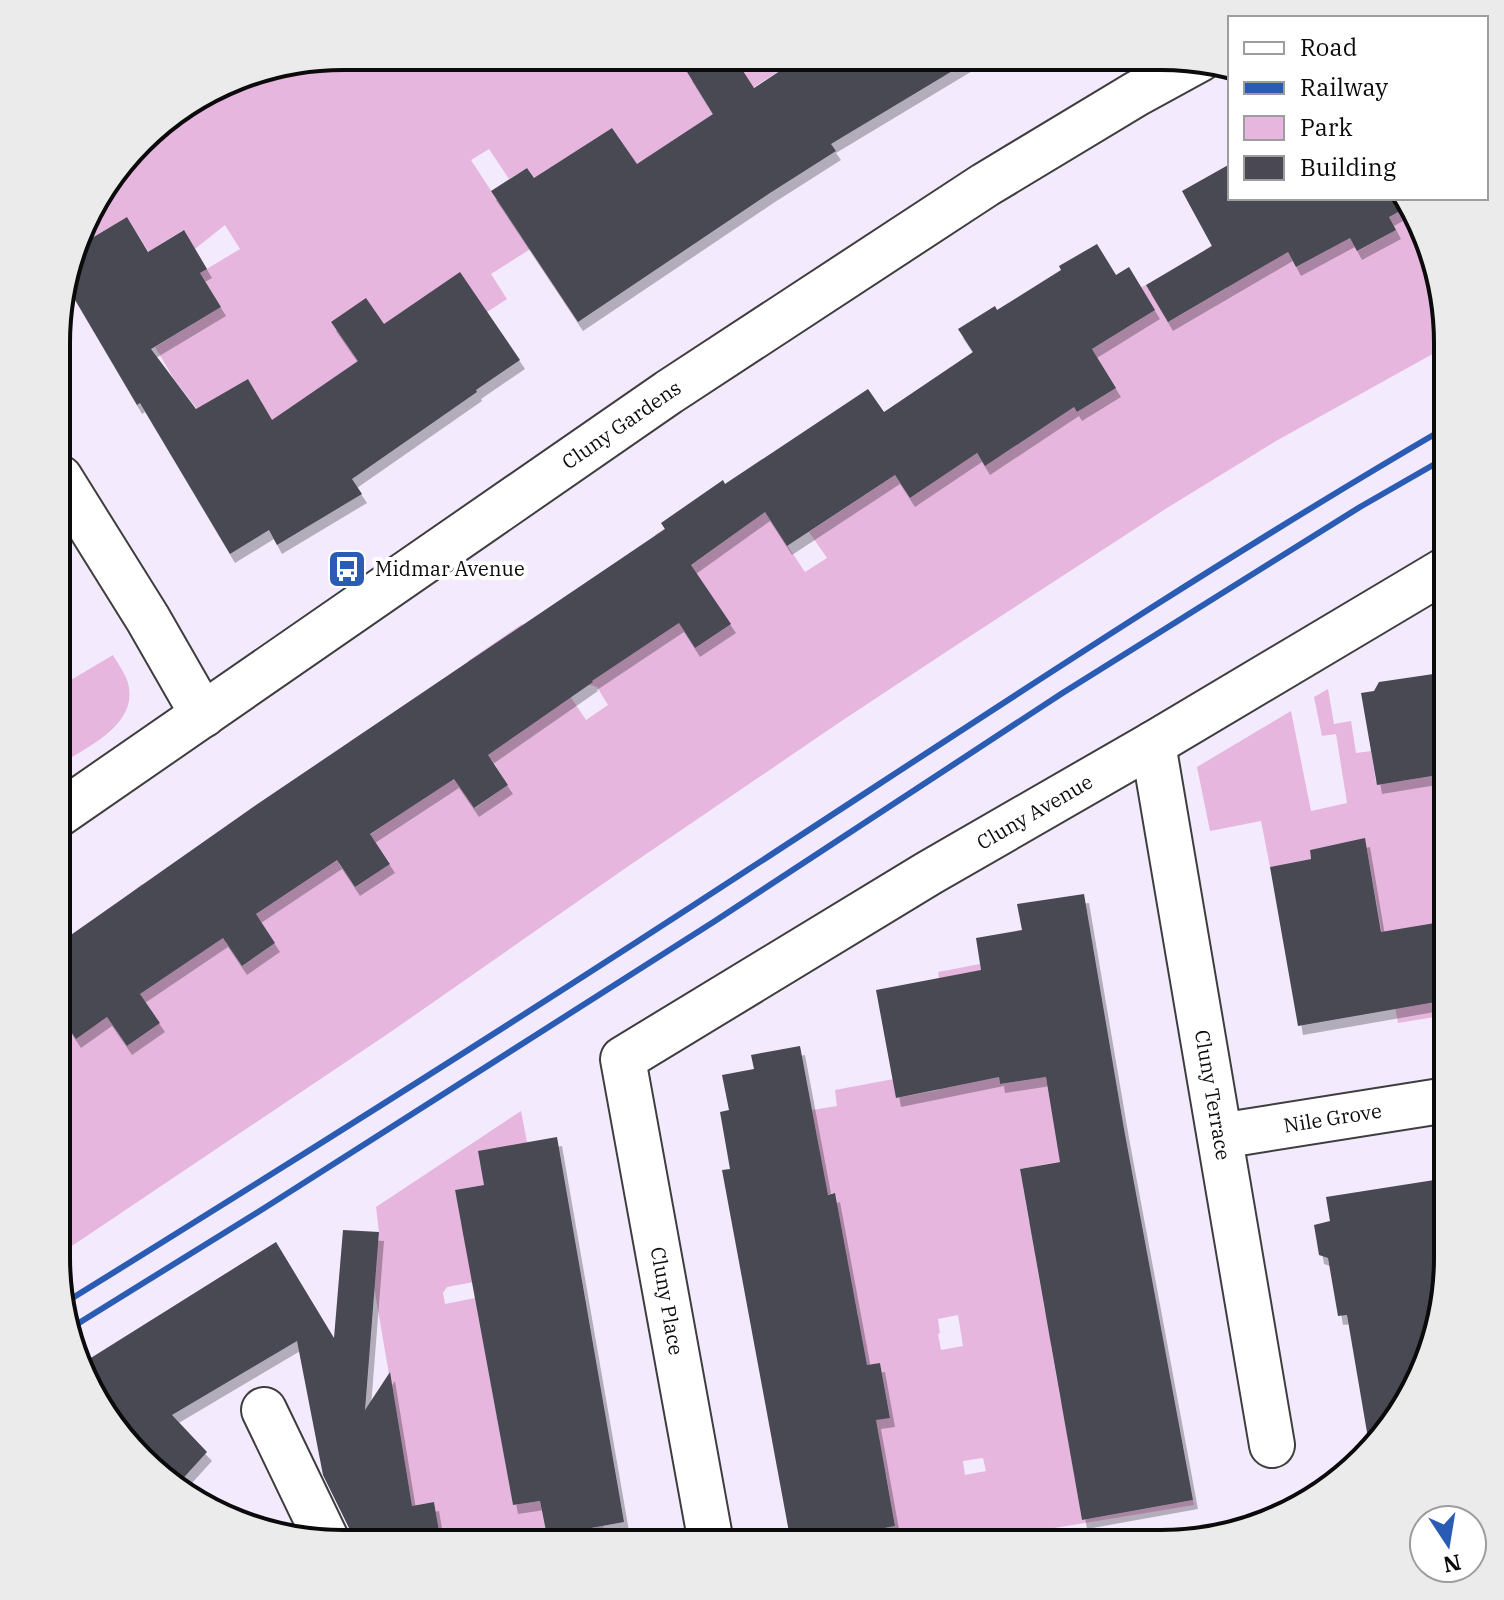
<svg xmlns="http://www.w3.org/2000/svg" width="1504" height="1600" font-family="'IBM Plex Serif',serif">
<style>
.green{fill:#e6b6de;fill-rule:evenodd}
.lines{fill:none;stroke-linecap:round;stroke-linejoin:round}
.stream{stroke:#bac53d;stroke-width:14}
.building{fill:#494853;filter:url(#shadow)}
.minor-casing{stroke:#3e3e3e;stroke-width:48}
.minor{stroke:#fff;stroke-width:44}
.rail{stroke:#2b5cb3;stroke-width:6}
.labels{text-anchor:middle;stroke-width:8;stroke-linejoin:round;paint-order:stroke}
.street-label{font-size:20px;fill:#0b0b0b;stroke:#fff}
.poi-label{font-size:20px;fill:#0b0b0b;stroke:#fff;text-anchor:start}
.rim{fill:none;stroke:#0b0b0b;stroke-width:4}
</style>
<defs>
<filter id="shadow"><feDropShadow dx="5" dy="9" stdDeviation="0" flood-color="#0004"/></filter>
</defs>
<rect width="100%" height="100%" fill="#f4eafe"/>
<g class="green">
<path d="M 343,56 L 710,57 L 687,72 L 710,109 L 716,112 L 683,134 L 668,210 L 612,128 L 590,142 L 558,214 L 527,168 L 509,179 L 489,149 L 471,160 L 522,238 L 532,248 L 491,274 L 507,299 L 487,312 L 390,340 L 331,322 L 354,355 L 361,360 L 322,435 L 245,414 L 262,403 L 248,379 L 197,409 L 174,379 L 155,347 L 221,307 L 200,273 L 240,249 L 225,225 L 195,249 L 183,230 L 159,245 L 150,254 L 127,217 L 87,241 L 82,233 L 94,200 L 154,127 L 250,71 Z"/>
<path d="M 734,57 L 801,57 L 751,89 Z"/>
<path d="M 1379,198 L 1404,198 L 1447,324 L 1447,346 L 1276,441 L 1167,508 L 949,650 L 843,720 L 630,865 L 392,1031 L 57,1256 L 58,1012 L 76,1038 L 110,1015 L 111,1023 L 127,1046 L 160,1023 L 144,1000 L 137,996 L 170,973 L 121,901 L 142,884 L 192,957 L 225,934 L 226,943 L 242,966 L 275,943 L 260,920 L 252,917 L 339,856 L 339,864 L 355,887 L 390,863 L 374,840 L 367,837 L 399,814 L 349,742 L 375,725 L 457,776 L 475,808 L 508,785 L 492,760 L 485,757 L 518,734 L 468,661 L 522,624 L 586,720 L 608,705 L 597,687 L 587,684 L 682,621 L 683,629 L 695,648 L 699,600 L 655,535 L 665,528 L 691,565 L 751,522 L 725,484 L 740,474 L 805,572 L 827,558 L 809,532 L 895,475 L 910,498 L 931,484 L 884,413 L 951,417 L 985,465 L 1053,373 L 1077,412 L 1116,388 L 1092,349 L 1142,318 L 1141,287 L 1146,285 L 1168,322 L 1227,288 L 1205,250 L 1212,245 L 1277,232 L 1296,267 L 1335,246 L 1331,203 L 1358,251 L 1396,230 Z"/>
<path d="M 113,655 C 118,664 125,673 128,683 C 139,725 87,747 59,765 L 59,687 Z"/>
<path d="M 1328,689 L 1334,724 L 1351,721 L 1356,753 L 1371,751 L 1376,782 L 1400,778 L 1402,781 L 1437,775 L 1433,747 L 1447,744 L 1447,921 L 1443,922 L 1447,949 L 1447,980 L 1445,981 L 1447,995 L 1447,1015 L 1398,1023 L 1367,850 L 1329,846 L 1310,850 L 1311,859 L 1270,867 L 1261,821 L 1210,831 L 1197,767 L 1291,711 L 1311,811 L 1347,803 L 1336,734 L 1322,736 L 1314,697 Z"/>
<path d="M 980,964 L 1000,1084 L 1046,1077 L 1063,1161 L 1020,1169 L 1029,1222 L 1073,1215 L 1035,1255 L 1045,1312 L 1087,1304 L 1051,1345 L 1061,1403 L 1103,1395 L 1068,1440 L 1082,1520 L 1193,1500 L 1194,1505 L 963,1543 L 871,1543 L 869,1531 L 895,1526 L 886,1474 L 860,1478 L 850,1425 L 890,1417 L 880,1363 L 840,1370 L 858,1316 L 834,1193 L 808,1198 L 820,1152 L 812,1110 L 837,1106 L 835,1090 L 915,1075 L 896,1098 L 939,1090 L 935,1068 L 945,1018 L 938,972 ZM 958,1315 L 963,1346 L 941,1350 L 938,1334 L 940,1333 L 938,1319 ZM 983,1458 L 986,1471 L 965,1475 L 963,1461 Z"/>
<path d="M 521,1111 L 527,1142 L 484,1185 L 455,1190 L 461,1223 L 501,1277 L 447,1287 L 443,1293 L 445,1304 L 475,1298 L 513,1505 L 540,1501 L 547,1536 L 603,1526 L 605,1539 L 576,1543 L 441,1543 L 434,1502 L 417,1505 L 423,1543 L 418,1543 L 374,1287 L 379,1232 L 376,1207 Z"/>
</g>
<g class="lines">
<path class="stream" d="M 1145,1543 L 1213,1532"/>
</g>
<g class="building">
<path d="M 710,57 L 734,57 L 754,88 L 801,57 L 974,58 L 831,144 L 836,151 L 770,193 L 578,322 L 491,191 L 527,168 L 534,178 L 612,128 L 637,164 L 713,114 L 687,72 Z"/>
<path d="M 1230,164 L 1230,198 L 1404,198 L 1407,207 L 1389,217 L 1396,230 L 1357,251 L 1350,238 L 1296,267 L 1288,252 L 1168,322 L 1146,285 L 1212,246 L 1182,191 Z"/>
<path d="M 127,217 L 148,252 L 184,230 L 207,269 L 200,273 L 221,307 L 151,349 L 196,409 L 248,379 L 272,420 L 358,361 L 331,322 L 366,298 L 384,324 L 460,272 L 520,360 L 476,390 L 477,392 L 352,479 L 362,494 L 277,545 L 269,530 L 230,554 L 140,403 L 137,405 L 64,281 L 77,247 Z"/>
<path d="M 1097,244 L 1116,275 L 1129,267 L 1155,310 L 1092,349 L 1116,388 L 1077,412 L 1074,407 L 985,466 L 977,453 L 910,498 L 895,475 L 787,546 L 765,512 L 691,565 L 731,624 L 695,648 L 679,623 L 592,681 L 593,682 L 488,755 L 508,785 L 474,808 L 454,779 L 370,834 L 390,864 L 355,887 L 337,860 L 256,914 L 275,943 L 242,966 L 223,938 L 140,994 L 160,1023 L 127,1046 L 107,1017 L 76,1039 L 58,1012 L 58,944 L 256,805 L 665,529 L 661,523 L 723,480 L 725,484 L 868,389 L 884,412 L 973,352 L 958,329 L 995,306 L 997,310 L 1061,270 L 1059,266 Z"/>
<path d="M 1447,672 L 1447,744 L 1433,747 L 1438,775 L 1377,785 L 1361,693 L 1374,691 L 1379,682 Z"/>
<path d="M 1365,838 L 1381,932 L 1447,921 L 1447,1000 L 1298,1026 L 1270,867 L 1311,859 L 1310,850 Z"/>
<path d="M 1084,894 L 1124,1129 L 1193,1500 L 1082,1520 L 1020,1169 L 1060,1162 L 1046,1077 L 1000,1084 L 999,1077 L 896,1098 L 876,990 L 981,970 L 976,938 L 1022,930 L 1017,904 Z"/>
<path d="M 800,1046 L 828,1195 L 835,1193 L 867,1365 L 880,1363 L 890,1418 L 876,1420 L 895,1526 L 869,1531 L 871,1543 L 791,1543 L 722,1170 L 730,1169 L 720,1112 L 729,1110 L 722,1075 L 754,1069 L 751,1055 Z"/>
<path d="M 557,1137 L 624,1522 L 547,1536 L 540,1501 L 513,1505 L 455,1190 L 484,1185 L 478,1151 Z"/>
<path d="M 1447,1178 L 1447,1276 L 1410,1400 L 1369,1444 L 1347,1315 L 1338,1316 L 1328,1258 L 1319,1255 L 1314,1225 L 1330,1221 L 1326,1197 Z"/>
<path d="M 343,1230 L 379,1232 L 365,1410 L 390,1372 L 412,1506 L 434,1502 L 441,1543 L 353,1543 L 351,1532 L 323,1475 L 297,1341 L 172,1415 L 207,1452 L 177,1485 L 105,1417 L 86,1361 L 276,1242 L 334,1338 Z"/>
</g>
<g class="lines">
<g class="minor-casing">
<g id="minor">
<path d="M 60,478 L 148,619 L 203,715"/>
<path id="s1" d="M 1153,744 L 1272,1445"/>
<path id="s2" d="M 59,814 L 669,392 L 985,185 L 1136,94 L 1200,59"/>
<path id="s3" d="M 1220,1136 L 1447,1100"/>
<path d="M 264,1410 L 328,1543"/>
<path id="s4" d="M 711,1543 L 623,1059 L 929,873 L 1153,744 L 1447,569"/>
</g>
</g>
<use href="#minor" class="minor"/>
<g class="rail">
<path d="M 66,1302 C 294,1161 521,1018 746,871 C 978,720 1208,566 1447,427"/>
<path d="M 74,1326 L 266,1207 L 715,921 L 1061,694 L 1360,507 L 1447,457"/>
</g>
</g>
<defs>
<g id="bus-square" transform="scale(2)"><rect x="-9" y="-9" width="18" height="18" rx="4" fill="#2b5cb3" stroke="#fff"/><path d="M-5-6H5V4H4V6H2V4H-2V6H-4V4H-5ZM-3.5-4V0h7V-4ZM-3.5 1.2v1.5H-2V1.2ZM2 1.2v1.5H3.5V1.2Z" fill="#fff"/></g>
</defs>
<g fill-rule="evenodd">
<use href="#bus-square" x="347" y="569"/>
</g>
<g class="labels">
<g class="street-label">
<text dy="7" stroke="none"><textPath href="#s2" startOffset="684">Cluny Gardens</textPath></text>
<text dy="7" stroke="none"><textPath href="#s4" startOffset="972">Cluny Avenue</textPath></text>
<text dy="7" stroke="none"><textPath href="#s1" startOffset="356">Cluny Terrace</textPath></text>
<text dy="7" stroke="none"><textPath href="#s3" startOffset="114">Nile Grove</textPath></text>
<text transform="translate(667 1301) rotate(80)" y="7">Cluny Place</text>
</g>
<g class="poi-label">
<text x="375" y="576">Midmar Avenue</text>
</g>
</g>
<path d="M0 0H1504V1600H0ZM343 70H1161A273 273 0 0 1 1434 343V1257A273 273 0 0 1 1161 1530H343A273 273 0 0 1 70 1257V343A273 273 0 0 1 343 70Z" fill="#ebebeb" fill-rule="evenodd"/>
<path class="rim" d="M343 70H1161A273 273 0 0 1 1434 343V1257A273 273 0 0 1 1161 1530H343A273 273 0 0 1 70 1257V343A273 273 0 0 1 343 70Z"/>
<rect x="1228" y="16" width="260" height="184" fill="#ffffff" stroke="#9d9d9d" stroke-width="2"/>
<rect x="1244" y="42" width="40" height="12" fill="#ffffff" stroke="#9d9d9d" stroke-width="2"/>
<text x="1300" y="56" font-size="24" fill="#0b0b0b">Road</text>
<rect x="1244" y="82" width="40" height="12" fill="#2b5cb3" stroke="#9d9d9d" stroke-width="2"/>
<text x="1300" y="96" font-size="24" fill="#0b0b0b">Railway</text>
<rect x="1244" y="116" width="40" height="24" fill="#e6b6de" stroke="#9d9d9d" stroke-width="2"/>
<text x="1300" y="136" font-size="24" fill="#0b0b0b">Park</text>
<rect x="1244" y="156" width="40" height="24" fill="#494853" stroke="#9d9d9d" stroke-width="2"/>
<text x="1300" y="176" font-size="24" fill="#0b0b0b">Building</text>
<g transform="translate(1448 1544) rotate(168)"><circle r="38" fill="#ffffff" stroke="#9d9d9d" stroke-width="2"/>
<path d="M0-6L14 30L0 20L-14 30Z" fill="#2b5cb3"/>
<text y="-12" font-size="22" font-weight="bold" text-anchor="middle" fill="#0b0b0b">N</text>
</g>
</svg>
